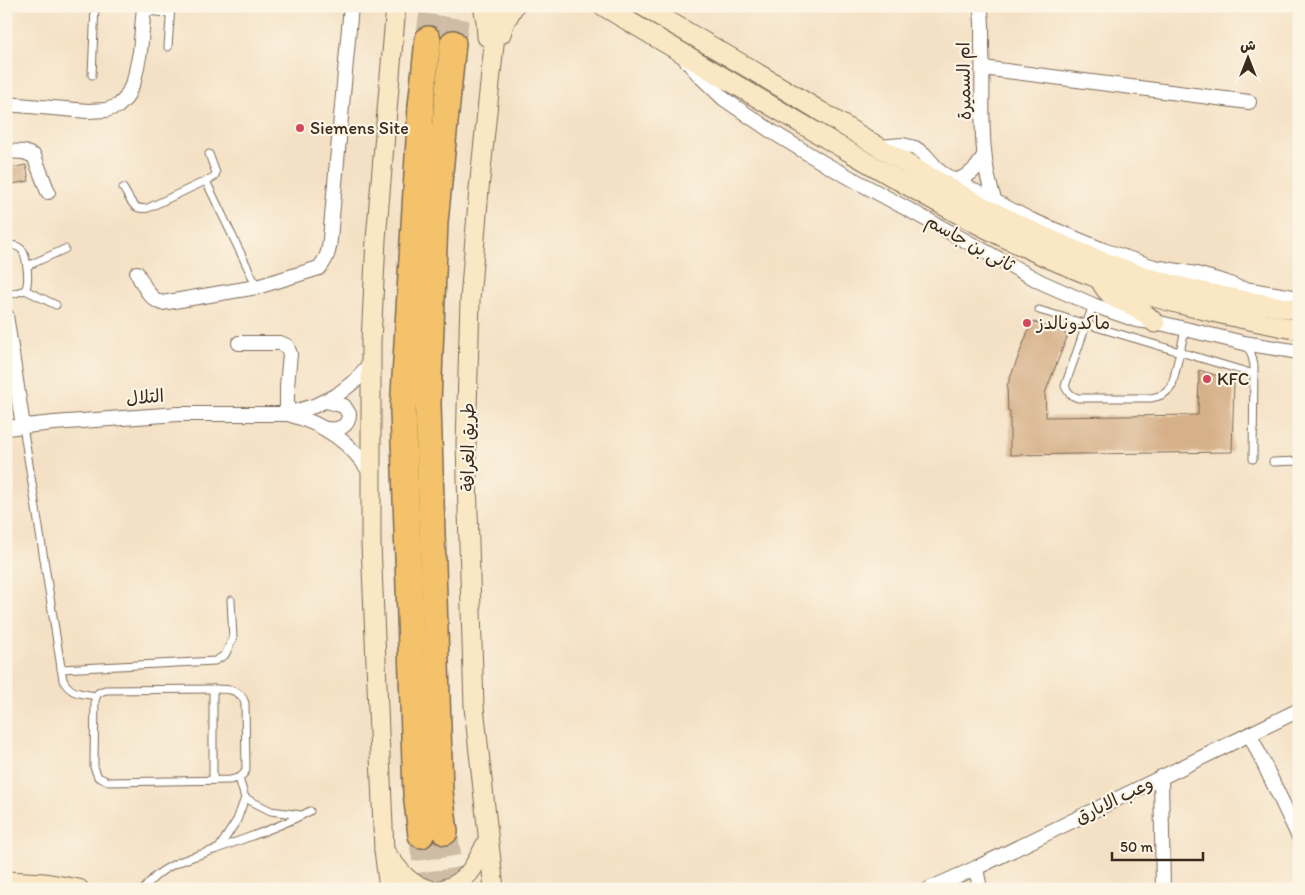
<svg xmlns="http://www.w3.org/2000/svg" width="1305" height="895" font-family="Itim,'Playpen Sans Arabic',sans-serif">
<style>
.building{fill:#d6b089}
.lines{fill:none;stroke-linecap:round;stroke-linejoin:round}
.highway-tunnel{stroke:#cfbca4;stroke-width:25;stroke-dasharray:25 12;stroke-linecap:butt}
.lane-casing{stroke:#7c6a58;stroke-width:9}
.street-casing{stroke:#7c6a58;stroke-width:16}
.secondary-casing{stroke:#7c6a58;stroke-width:21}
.highway-casing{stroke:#7c6a58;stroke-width:28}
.lane{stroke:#fff;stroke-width:7}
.street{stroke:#fff;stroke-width:14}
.secondary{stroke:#fae7c3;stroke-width:19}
.highway{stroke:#f3c26a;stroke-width:25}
.poi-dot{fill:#d1495b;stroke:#fcf5e5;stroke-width:2}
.labels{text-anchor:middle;stroke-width:4.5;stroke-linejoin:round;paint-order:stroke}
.street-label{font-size:18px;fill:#3b2a1e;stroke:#fcf5e5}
.poi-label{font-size:18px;fill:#3b2a1e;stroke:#fcf5e5;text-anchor:start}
</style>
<rect width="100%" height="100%" fill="#fcf5e5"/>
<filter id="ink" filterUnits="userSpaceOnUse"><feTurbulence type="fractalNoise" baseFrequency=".02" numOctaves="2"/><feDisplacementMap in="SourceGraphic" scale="10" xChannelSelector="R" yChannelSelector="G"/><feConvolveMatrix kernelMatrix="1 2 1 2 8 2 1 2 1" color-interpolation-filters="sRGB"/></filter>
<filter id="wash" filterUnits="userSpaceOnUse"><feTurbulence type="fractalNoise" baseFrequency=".0096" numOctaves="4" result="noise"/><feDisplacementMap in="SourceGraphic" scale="20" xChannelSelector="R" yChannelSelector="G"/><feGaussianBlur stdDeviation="1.12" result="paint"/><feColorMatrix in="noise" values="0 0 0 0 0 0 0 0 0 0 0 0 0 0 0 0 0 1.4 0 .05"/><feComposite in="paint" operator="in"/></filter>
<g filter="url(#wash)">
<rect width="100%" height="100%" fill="#f4e1c5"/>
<g id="blocks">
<g class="building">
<path d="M 26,165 L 29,181 L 6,185 L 6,169 Z"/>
<path d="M 1032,321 L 1068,335 L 1045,393 L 1046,417 L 1198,415 L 1199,370 L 1234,381 L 1232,452 L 1010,455 L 1010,411 L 1008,411 L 1007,386 Z"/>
</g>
</g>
</g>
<g filter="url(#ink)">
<use href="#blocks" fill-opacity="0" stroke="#7c6a58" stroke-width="1"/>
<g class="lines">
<g class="highway-tunnel">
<path d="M 428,39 L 433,6"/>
<path d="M 453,43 L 458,6"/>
<path d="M 445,832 L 454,889"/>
<path d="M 421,835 L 429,889"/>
</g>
<g class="lane-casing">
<g id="lane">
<path d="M 144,11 L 169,13"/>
<path d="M 168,47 L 171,6"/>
<path d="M 92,75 L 95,6"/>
<path d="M 206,181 L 257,287"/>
<path d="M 123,188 C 131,200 132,211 148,208 L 214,177 L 216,173 L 209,154"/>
<path d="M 6,245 C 11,245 18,245 22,250 C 27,257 30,283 25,290 L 6,296"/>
<path d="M 27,266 L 65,249"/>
<path d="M 25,290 L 56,305"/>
<path d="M 1093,305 L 1065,386 C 1068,393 1071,396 1078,398 L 1151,398 C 1161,396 1166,394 1172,386 L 1185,330"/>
<path d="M 1039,310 L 1254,374"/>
<path d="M 1245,344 L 1251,353 L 1254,365 L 1253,459"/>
<path d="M 23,426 L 63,680 C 71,695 81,693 96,696"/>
<path d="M 1273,462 L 1299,461"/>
<path d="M 61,669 L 215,661 L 225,655 L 233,638 L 231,600"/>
<path d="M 213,689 C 226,689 240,688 245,703 L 246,770 C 242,778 238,778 230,780 L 109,782 L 98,777 L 94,767 L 94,760 L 95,700 L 98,693 L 105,690 Z"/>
<path d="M 213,689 L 213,780"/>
<path d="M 245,798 L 271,811 L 301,815"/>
<path d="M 219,848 L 237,820 L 245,798 L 239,778"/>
<path d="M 144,889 C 161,864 190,858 217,849 C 248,837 281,827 310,811"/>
</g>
</g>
<g class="street-casing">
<g id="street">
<path d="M 980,6 C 983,19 982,32 982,45 C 984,96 977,154 995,202"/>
<path d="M 685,59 L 701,77 L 724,99 L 771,131 L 825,164 L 1041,282 L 1093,305 L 1136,320 L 1160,323 L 1244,343 L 1299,352"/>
<path d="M 983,68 L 1249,102"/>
<path d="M 6,104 L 88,111 L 106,110 L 118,106 L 126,98 L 134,81 L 140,52 L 144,6"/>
<path d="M 877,147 L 903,145 L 915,148 L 924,154 L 940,172 L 955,181 L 1031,220 L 1103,250 L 1154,267 L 1196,274 L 1225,282 L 1239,288 L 1299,298"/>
<path d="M 6,151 L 24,152 L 34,156 L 48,192"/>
<path d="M 955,181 C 969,176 978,169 984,155"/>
<path d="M 137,273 C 143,284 149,299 162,303 L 257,287 L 319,268 C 327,259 329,251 330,239 L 351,6"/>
<path d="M 6,315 L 23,426"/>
<path d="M 239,343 L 280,343 L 287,346 L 290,354 L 287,386 L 287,414"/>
<path d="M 326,401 L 344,406 L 349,414 C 349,426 339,431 327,429"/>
<path d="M 288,414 C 324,424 351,442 371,474"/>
<path d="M 6,428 L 54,423 L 178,414 L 287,414 L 314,406 L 337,395 L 356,380 L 371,362"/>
<path d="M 1250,735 L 1299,837"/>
<path d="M 1161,777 L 1163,889"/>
<path d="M 976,868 L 980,889"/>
<path d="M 929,889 L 976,868 L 1299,710"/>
</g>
</g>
<g class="secondary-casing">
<g id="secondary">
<path d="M 483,6 L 486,21 L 487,37"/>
<path d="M 603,6 C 680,52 757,97 834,143 C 920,193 1005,244 1100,279 C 1164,303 1231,317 1299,330"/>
<path d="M 643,6 C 696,38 750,68 802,100 C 918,171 1034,245 1166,283 C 1209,295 1254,303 1299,310"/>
<path d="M 501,34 L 504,24 L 514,6"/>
<path d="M 1100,280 C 1109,299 1119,299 1135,307 C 1143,311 1149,317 1155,323"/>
<path d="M 384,851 C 397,867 407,885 428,889"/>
<path d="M 6,881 L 45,883 L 79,889"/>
<path d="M 389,889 L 384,850 L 371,544 L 371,342 L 376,239 L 396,6"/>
<path d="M 444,889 C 468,884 478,860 488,840"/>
<path d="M 494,889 L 474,707 L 466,445 L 470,300 L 479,189 L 498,6"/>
</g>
</g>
<g class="highway-casing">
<g id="highway">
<path d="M 445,832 L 440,792 L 428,404 L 435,222 L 453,43"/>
<path d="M 421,835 L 416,793 L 403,411 L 421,106 L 428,39"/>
</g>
</g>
<use href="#lane" class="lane"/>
<use href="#street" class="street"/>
<use href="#secondary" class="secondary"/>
<use href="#highway" class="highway"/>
</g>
</g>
<g class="poi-dot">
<circle cx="300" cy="128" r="5"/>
<circle cx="1027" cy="323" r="5"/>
<circle cx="1207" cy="379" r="5"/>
</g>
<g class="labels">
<g class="street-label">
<text transform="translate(964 81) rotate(-91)" y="6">ام السميرة</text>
<text transform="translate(970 243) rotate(29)" y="6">ثانى بن جاسم</text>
<text transform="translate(145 397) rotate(-4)" y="6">التلال</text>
<text transform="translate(468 447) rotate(-90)" y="6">طريق الغرافة</text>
<text transform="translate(1114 800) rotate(-26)" y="6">وعب الابارق</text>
</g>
<g class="poi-label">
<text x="310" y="134">Siemens Site</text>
<text x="1037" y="329">ماكدونالدز</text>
<text x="1217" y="385">KFC</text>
</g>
</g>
<rect width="1305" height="895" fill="none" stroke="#fcf5e5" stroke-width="25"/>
<g transform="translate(1248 58)" stroke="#fcf5e5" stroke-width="4" paint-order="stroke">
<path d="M0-4L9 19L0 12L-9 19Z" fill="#3b2a1e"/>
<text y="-8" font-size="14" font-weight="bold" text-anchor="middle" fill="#3b2a1e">ش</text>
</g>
<path d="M1112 852v8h91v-8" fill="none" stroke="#3b2a1e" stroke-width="2.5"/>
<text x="1120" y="852" font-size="15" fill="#3b2a1e" stroke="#fcf5e5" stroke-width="4" paint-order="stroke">50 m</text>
</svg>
